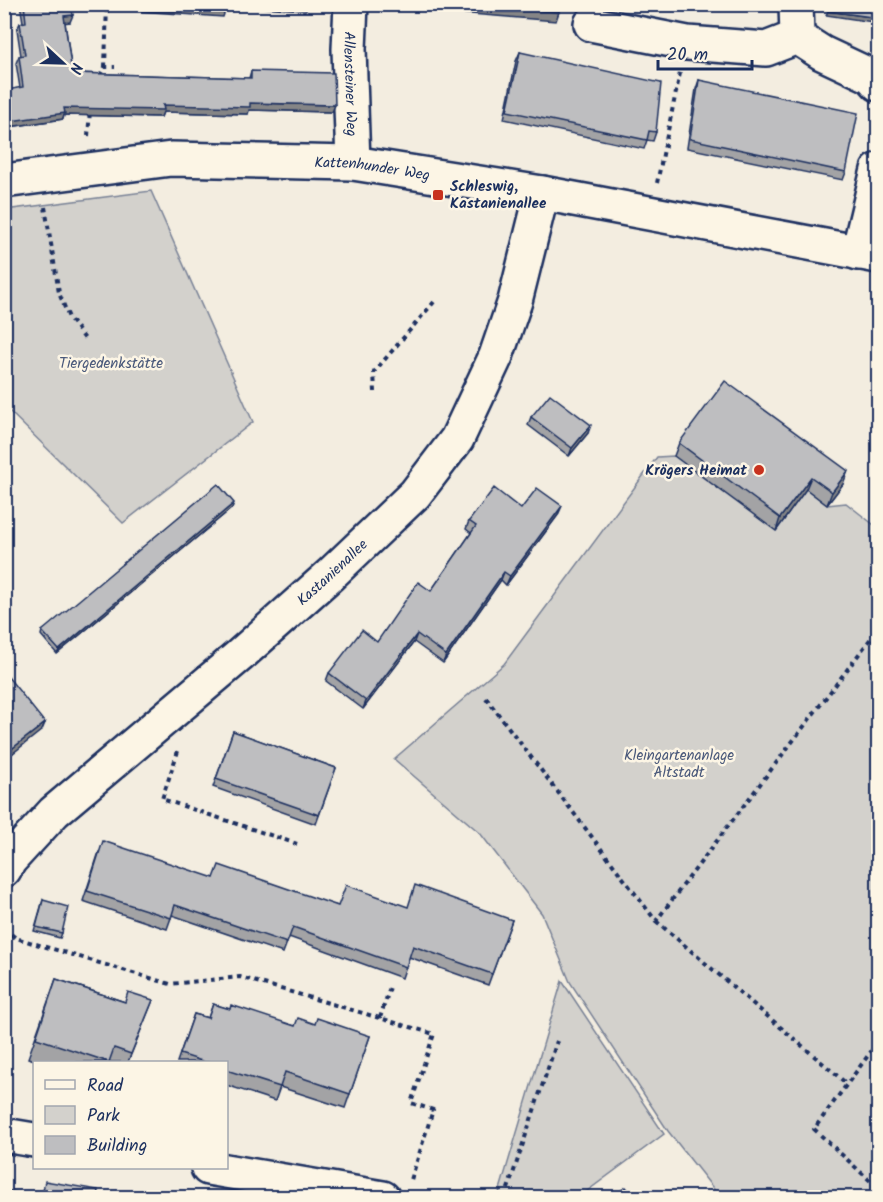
<svg xmlns="http://www.w3.org/2000/svg" width="883" height="1202" font-family="Kalam,sans-serif">
<style>
.green{fill:#d3d1cc;stroke:#778095;stroke-width:1.5}
.lines{fill:none;stroke-linecap:round;stroke-linejoin:round}
.minor-casing{stroke:#1b2f5e;stroke-width:38}
.path{stroke:#1b2f5e;stroke-width:4;stroke-dasharray:4.5 4.5;stroke-linecap:butt}
.minor{stroke:#fcf5e5;stroke-width:33}
.wall{fill:#a3a3a5;stroke:#1b2f5e;stroke-width:1.5}
.shaded-wall{fill:#858586;stroke:#1b2f5e;stroke-width:1.5}
.building{fill:#bebec0;stroke:#1b2f5e;stroke-width:1.5}
.poi-dot{fill:#c8321e;stroke:#fcf5e5;stroke-width:2}
.labels{text-anchor:middle;stroke-width:5;stroke-linejoin:round;paint-order:stroke}
.street-label{font-size:15px;fill:#1b2f5e;stroke:#fcf5e5}
.poi-label{font-size:15px;font-weight:bold;fill:#1b2f5e;stroke:#fcf5e5;text-anchor:start}
.park-label{font-size:15px;fill:#49587a;stroke:#fcf5e5}
</style>
<rect width="100%" height="100%" fill="#f3ede0"/>
<filter id="ink" filterUnits="userSpaceOnUse"><feTurbulence type="fractalNoise" baseFrequency=".0167" numOctaves="2"/><feDisplacementMap in="SourceGraphic" scale="12" xChannelSelector="R" yChannelSelector="G"/><feConvolveMatrix kernelMatrix="1 2 1 2 8 2 1 2 1" color-interpolation-filters="sRGB"/></filter>
<g filter="url(#ink)">
<g class="green">
<path d="M 151,191 L 253,422 L 123,523 L 5,407 L 5,210 Z"/>
<path d="M 674,456 L 806,489 L 827,505 L 846,503 L 878,528 L 878,1197 L 720,1197 L 668,1131 L 570,982 L 542,914 L 480,833 L 394,759 L 504,664 L 657,457 Z"/>
<path d="M 562,981 L 664,1134 L 579,1197 L 507,1197 L 499,1193 Z"/>
</g>
<g class="lines">
<g class="minor-casing">
<g id="minor">
<path id="s1" d="M 351,4 L 349,49 L 353,163"/>
<path d="M 796,4 L 797,37 L 822,53 L 871,76 L 878,84"/>
<path d="M 591,24 L 687,43 L 766,49 L 797,37"/>
<path id="s2" d="M 4,181 L 171,159 L 353,163 L 542,193 L 878,256"/>
<path d="M 858,253 L 878,170"/>
<path id="s3" d="M 4,870 L 10,860 L 54,812 L 239,656 L 330,575 L 415,494 L 457,439 L 496,356 L 515,301 L 542,193"/>
<path d="M 4,1135 L 34,1140"/>
<path d="M 208,1168 L 383,1198"/>
</g>
</g>
<g class="path">
<path d="M 105,67 L 107,4"/>
<path d="M 100,76 L 105,67 L 115,67"/>
<path d="M 88,136 L 90,111"/>
<path d="M 657,183 L 680,73"/>
<path d="M 45,207 L 59,293 L 69,318 L 85,339"/>
<path d="M 375,392 L 374,372 L 434,302"/>
<path d="M 486,698 L 656,921 L 878,629"/>
<path d="M 178,751 L 162,799 L 297,844"/>
<path d="M 656,921 L 847,1084"/>
<path d="M 4,929 L 16,938 L 170,984 L 240,977 L 434,1034 L 411,1103 L 433,1110 L 410,1183"/>
<path d="M 380,1018 L 390,987"/>
<path d="M 878,1042 L 814,1129 L 878,1188"/>
<path d="M 505,1198 L 557,1041"/>
</g>
<use href="#minor" class="minor"/>
</g>
<g class="wall">
<path d="M 20,4 L 71,4 L 70,22 L 65,22 L 72,73 L 249,78 L 251,71 L 332,112 L 249,110 L 248,114 L 163,112 L 161,117 L 64,115 L 63,119 L 9,127 L 4,95 L 7,90 L 20,88 L 16,63 L 19,56 L 21,56 L 17,29 L 20,23 L 23,22 Z"/>
<path d="M 520,52 L 656,132 L 653,141 L 647,140 L 644,149 L 504,119 L 516,61 Z"/>
<path d="M 699,80 L 846,172 L 843,180 L 687,148 L 696,89 Z"/>
<path d="M 531,417 L 588,433 L 569,456 L 528,425 Z"/>
<path d="M 679,443 L 843,484 L 827,505 L 806,489 L 776,531 L 674,456 Z"/>
<path d="M 232,508 L 57,654 L 41,635 L 42,631 Z"/>
<path d="M 521,509 L 558,515 L 506,585 L 501,580 L 443,663 L 414,642 L 363,709 L 326,681 L 329,673 L 377,642 L 431,591 L 471,533 L 466,529 L 469,521 Z"/>
<path d="M 233,731 L 336,768 L 316,824 L 213,787 Z"/>
<path d="M 99,852 L 338,906 L 407,907 L 512,920 L 488,985 L 409,957 L 402,978 L 289,937 L 283,953 L 172,915 L 167,929 L 83,901 Z"/>
<path d="M 43,900 L 62,933 L 60,938 L 34,931 Z"/>
<path d="M 56,979 L 125,1002 L 153,1000 L 128,1062 L 41,1062 L 28,1058 Z"/>
<path d="M 213,1004 L 229,1009 L 295,1026 L 315,1024 L 370,1036 L 345,1108 L 280,1087 L 275,1101 L 226,1085 L 226,1062 L 177,1062 L 194,1014 L 208,1018 Z"/>
</g>
<g class="shaded-wall">
<path d="M 141,4 L 309,4 L 306,10 L 227,5 L 223,17 L 139,11 Z"/>
<path d="M 424,4 L 457,4 L 559,12 L 556,21 L 422,10 Z"/>
<path d="M 828,11 L 879,18 L 879,23 L 826,15 Z"/>
<path d="M 73,15 L 70,22 L 62,23 L 64,16 Z"/>
<path d="M 250,103 L 335,105 L 332,112 L 249,110 L 248,114 L 163,112 L 161,117 L 64,115 L 63,119 L 9,127 L 11,121 L 64,108 Z"/>
<path d="M 591,425 L 588,433 L 569,456 L 572,448 Z"/>
<path d="M 848,471 L 843,484 L 827,505 L 832,492 Z"/>
<path d="M 811,477 L 806,489 L 776,531 L 780,518 Z"/>
<path d="M 234,503 L 232,508 L 57,654 L 59,650 Z"/>
<path d="M 562,506 L 558,515 L 506,585 L 510,576 Z"/>
<path d="M 504,572 L 501,580 L 443,663 L 446,655 Z"/>
<path d="M 417,634 L 414,642 L 363,709 L 366,701 Z"/>
<path d="M 45,723 L 42,730 L 7,758 L 4,765 L 5,754 Z"/>
</g>
<g class="building">
<path d="M 24,4 L 71,4 L 73,15 L 64,16 L 72,73 L 251,78 L 251,71 L 334,73 L 335,105 L 250,103 L 250,107 L 163,105 L 164,110 L 64,108 L 65,113 L 11,121 L 7,90 L 23,87 L 19,56 L 25,55 L 20,23 L 26,22 Z"/>
<path d="M 457,4 L 559,4 L 559,12 Z"/>
<path d="M 829,4 L 879,4 L 879,18 L 828,11 Z"/>
<path d="M 520,52 L 661,83 L 656,132 L 649,131 L 647,140 L 507,111 Z"/>
<path d="M 699,80 L 858,113 L 846,172 L 690,139 Z"/>
<path d="M 725,381 L 848,471 L 832,492 L 811,477 L 780,518 L 679,443 Z"/>
<path d="M 550,394 L 591,425 L 572,448 L 531,417 Z"/>
<path d="M 218,484 L 234,503 L 59,650 L 42,631 Z"/>
<path d="M 494,488 L 521,509 L 537,488 L 562,506 L 510,576 L 504,572 L 446,655 L 417,634 L 366,701 L 329,673 L 362,630 L 377,642 L 418,582 L 431,591 L 476,526 L 469,521 Z"/>
<path d="M 4,672 L 45,723 L 5,754 L 8,757 L 4,760 Z"/>
<path d="M 233,731 L 336,768 L 319,815 L 216,779 Z"/>
<path d="M 103,841 L 214,878 L 219,865 L 338,906 L 346,885 L 408,907 L 415,885 L 512,920 L 492,974 L 413,946 L 406,967 L 293,927 L 287,943 L 175,905 L 171,918 L 87,891 Z"/>
<path d="M 43,900 L 68,907 L 62,933 L 36,927 Z"/>
<path d="M 56,979 L 125,1002 L 128,992 L 153,1000 L 131,1054 L 114,1048 L 109,1062 L 36,1038 Z"/>
<path d="M 213,1004 L 230,1009 L 231,1005 L 295,1026 L 298,1018 L 315,1024 L 317,1018 L 370,1036 L 350,1094 L 285,1072 L 280,1087 L 226,1070 L 226,1062 L 205,1062 L 180,1054 L 194,1014 L 208,1018 Z"/>
<path d="M 45,1181 L 98,1190 L 97,1197 L 4,1197 L 4,1190 L 42,1196 Z"/>
<path d="M 626,1187 L 634,1197 L 611,1197 Z"/>
<path d="M 644,1194 L 647,1197 L 640,1197 Z"/>
<path d="M 189,1195 L 200,1197 L 189,1197 Z"/>
</g>
</g>
<g class="poi-dot">
<rect x="432" y="189" width="12" height="12" rx="3"/>
<circle cx="759" cy="470" r="6"/>
</g>
<g class="labels">
<g class="street-label">
<text dy="5" stroke="none"><textPath href="#s1" startOffset="80">Allensteiner Weg</textPath></text>
<text dy="5" stroke="none"><textPath href="#s2" startOffset="370">Kattenhunder Weg</textPath></text>
<text dy="5" stroke="none"><textPath href="#s3" startOffset="444">Kastanienallee</textPath></text>
</g>
<g class="poi-label">
<text x="450" y="191">Schleswig,<tspan x="450" dy="17">Kastanienallee</tspan></text>
<text x="747" y="475" text-anchor="end">Krögers Heimat</text>
</g>
<g class="park-label">
<text x="111" y="368">Tiergedenkstätte</text>
<text x="679" y="760">Kleingartenanlage<tspan x="679" dy="17">Altstadt</tspan></text>
</g>
</g>
<rect width="883" height="1202" fill="none" stroke="#fcf5e5" stroke-width="24"/>
<rect x="12" y="12" width="859" height="1178" fill="none" stroke="#1b2f5e" stroke-width="2" filter="url(#ink)"/>
<rect x="33" y="1061" width="195" height="108" fill="#fcf5e5" stroke="#a2a6af" stroke-width="1.5"/>
<rect x="45" y="1080" width="30" height="9" fill="#fcf5e5" stroke="#a2a6af" stroke-width="1.5"/>
<text x="87" y="1091" font-size="18" fill="#1b2f5e">Road</text>
<rect x="45" y="1106" width="30" height="18" fill="#d3d1cc" stroke="#a2a6af" stroke-width="1.5"/>
<text x="87" y="1121" font-size="18" fill="#1b2f5e">Park</text>
<rect x="45" y="1136" width="30" height="18" fill="#bebec0" stroke="#a2a6af" stroke-width="1.5"/>
<text x="87" y="1151" font-size="18" fill="#1b2f5e">Building</text>
<g transform="translate(63 63) rotate(112)" stroke="#fcf5e5" stroke-width="4.5" paint-order="stroke">
<path d="M0-4.5L10 22L0 15L-10 22Z" fill="#1b2f5e"/>
<text y="-9" font-size="16" font-weight="bold" text-anchor="middle" fill="#1b2f5e">N</text>
</g>
<path d="M658 60v9h94v-9" fill="none" stroke="#1b2f5e" stroke-width="3"/>
<text x="667" y="60" font-size="18" fill="#1b2f5e" stroke="#fcf5e5" stroke-width="4.5" paint-order="stroke">20 m</text>
</svg>
